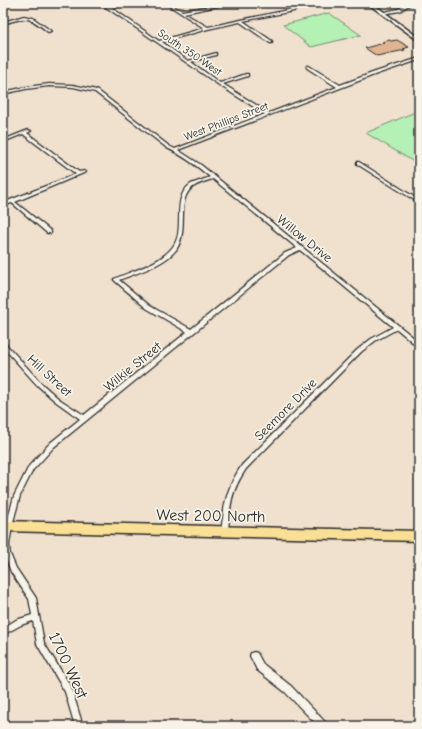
<svg xmlns="http://www.w3.org/2000/svg" width="422" height="729" font-family="'Comic Neue',sans-serif">
<style>
.green{fill:#b5f0b5;stroke:#708e70}
.lines{fill:none;stroke-linecap:round;stroke-linejoin:round}
.stream{stroke:#629397;stroke-width:1.5}
.building{fill:#e0b391;stroke:#2b2b2b}
.street-casing{stroke:#2b2b2b;stroke-width:2.5}
.secondary-casing{stroke:#2b2b2b;stroke-width:3}
.primary-casing{stroke:#2b2b2b;stroke-width:3}
.street{fill:#f7f3e8;fill-rule:evenodd}
.secondary{fill:#f7f3e8;fill-rule:evenodd}
.primary{fill:#fadf96;fill-rule:evenodd}
.labels{text-anchor:middle;stroke-width:3.5;stroke-linejoin:round;paint-order:stroke}
.far-street-label{font-size:11px;fill:#2b2b2b;stroke:#f7f3e8}
.street-label{font-size:13px;fill:#2b2b2b;stroke:#f7f3e8}
.near-street-label{font-size:16px;fill:#2b2b2b;stroke:#f7f3e8}
</style>
<rect width="100%" height="100%" fill="#f0e0ce"/>
<filter id="ink" filterUnits="userSpaceOnUse"><feTurbulence type="fractalNoise" baseFrequency=".025" numOctaves="2"/><feDisplacementMap in="SourceGraphic" scale="8" xChannelSelector="R" yChannelSelector="G"/><feConvolveMatrix kernelMatrix="1 2 1 2 8 2 1 2 1" color-interpolation-filters="sRGB"/></filter>
<g filter="url(#ink)">
<g class="green">
<path d="M 329,13 L 361,35 L 311,47 L 283,25 Z"/>
<path d="M 415,112 L 419,114 L 419,165 L 366,133 Z"/>
</g>
<g class="lines">
<path class="stream" d="M 3,7 L 15,3"/>
</g>
<path class="building" d="M 389,40 L 391,41 L 397,40 L 409,47 L 403,49 L 405,50 L 377,56 L 365,48 L 384,43 L 382,42 Z"/>
<g class="lines">
<g class="street-casing">
<g id="street">
<path d="M 100,3 L 104,3 L 110,7 L 127,3 L 133,3 L 112,8 L 159,41 L 204,28 L 165,3 L 169,3 L 182,11 L 227,3 L 234,3 L 184,13 L 208,27 L 292,9 L 293,8 L 287,3 L 291,3 L 297,8 L 294,11 L 243,21 L 272,41 L 272,43 L 270,43 L 240,22 L 208,29 L 162,42 L 188,61 L 216,53 L 216,55 L 191,62 L 220,83 L 246,74 L 248,74 L 248,76 L 223,84 L 269,113 L 337,87 L 307,68 L 307,66 L 309,66 L 340,85 L 375,72 L 419,58 L 419,60 L 377,74 L 178,150 L 201,165 L 419,342 L 419,347 L 417,346 L 397,329 L 375,341 L 361,352 L 246,469 C 231,491 230,505 228,531 L 227,533 L 225,534 L 223,533 C 221,528 222,523 223,518 C 225,497 230,483 242,465 L 357,350 L 371,339 L 393,327 L 300,250 L 289,255 L 54,447 L 33,470 L 20,496 L 12,526 L 9,545 L 10,554 L 16,568 L 36,598 L 44,643 L 71,687 L 83,726 L 75,726 L 65,692 L 37,644 L 33,621 L 21,625 L 3,635 L 3,628 L 16,620 L 32,615 L 29,599 L 11,572 L 4,554 L 3,543 L 6,526 L 14,496 L 29,466 L 50,443 L 80,419 L 55,401 L 37,385 L 3,347 L 3,342 L 5,343 L 41,383 L 59,399 L 84,415 L 187,332 L 146,308 L 114,280 L 114,279 C 132,271 158,264 171,249 C 188,231 169,199 191,184 L 210,177 C 197,166 182,155 167,148 L 95,92 L 73,87 L 49,86 L 26,89 L 3,94 L 3,92 L 26,87 L 49,84 L 73,85 L 97,90 L 169,146 L 175,149 L 265,114 L 219,85 ZM 213,179 L 297,248 L 285,253 L 191,329 L 150,306 L 119,280 C 137,273 164,265 176,250 C 190,230 175,200 193,187 C 199,183 206,181 213,179 Z"/>
<path d="M 408,3 L 412,3 L 400,11 L 382,14 L 380,13 L 398,9 Z"/>
<path d="M 24,16 L 33,18 L 51,31 L 48,32 C 27,15 28,17 3,24 L 3,22 Z"/>
<path d="M 28,130 L 31,131 L 27,133 L 79,172 L 84,171 L 86,172 L 15,202 L 51,231 L 51,233 L 47,233 L 12,203 L 3,206 L 3,203 L 10,200 L 76,174 L 23,134 L 3,142 L 3,140 Z"/>
<path d="M 357,162 L 359,162 L 419,200 L 419,203 L 357,164 Z"/>
<path d="M 254,652 L 257,653 L 263,664 L 291,686 L 326,723 L 327,726 L 318,726 L 285,692 L 257,670 L 250,656 L 251,653 Z"/>
</g>
</g>
<g class="secondary-casing">
<path id="secondary" d="M 367,3 L 372,3 L 419,38 L 419,41 Z"/>
</g>
<g class="primary-casing">
<path id="primary" d="M 3,521 L 419,531 L 419,541 L 3,531 Z"/>
</g>
<use href="#street" class="street"/>
<use href="#secondary" class="secondary"/>
<use href="#primary" class="primary"/>
</g>
</g>
<g class="labels">
<g class="far-street-label">
<text transform="translate(190 52) rotate(34)" y="4">South 350 West</text>
<text transform="translate(226 121) rotate(-21)" y="4">West Phillips Street</text>
</g>
<g class="street-label">
<text transform="translate(305 238) rotate(39)" y="5">Willow Drive</text>
<text transform="translate(132 366) rotate(-39)" y="5">Wilkie Street</text>
<text transform="translate(50 375) rotate(43)" y="5">Hill Street</text>
<text transform="translate(285 409) rotate(-45)" y="5">Seemore Drive</text>
</g>
<g class="near-street-label">
<text transform="translate(211 515) rotate(1)" y="6">West 200 North</text>
<text transform="translate(69 665) rotate(65)" y="6">1700 West</text>
</g>
</g>
<rect width="422" height="729" fill="none" stroke="#f7f3e8" stroke-width="16"/>
<rect x="8" y="8" width="406" height="713" fill="none" stroke="#2b2b2b" stroke-width="1.5" filter="url(#ink)"/>
</svg>
